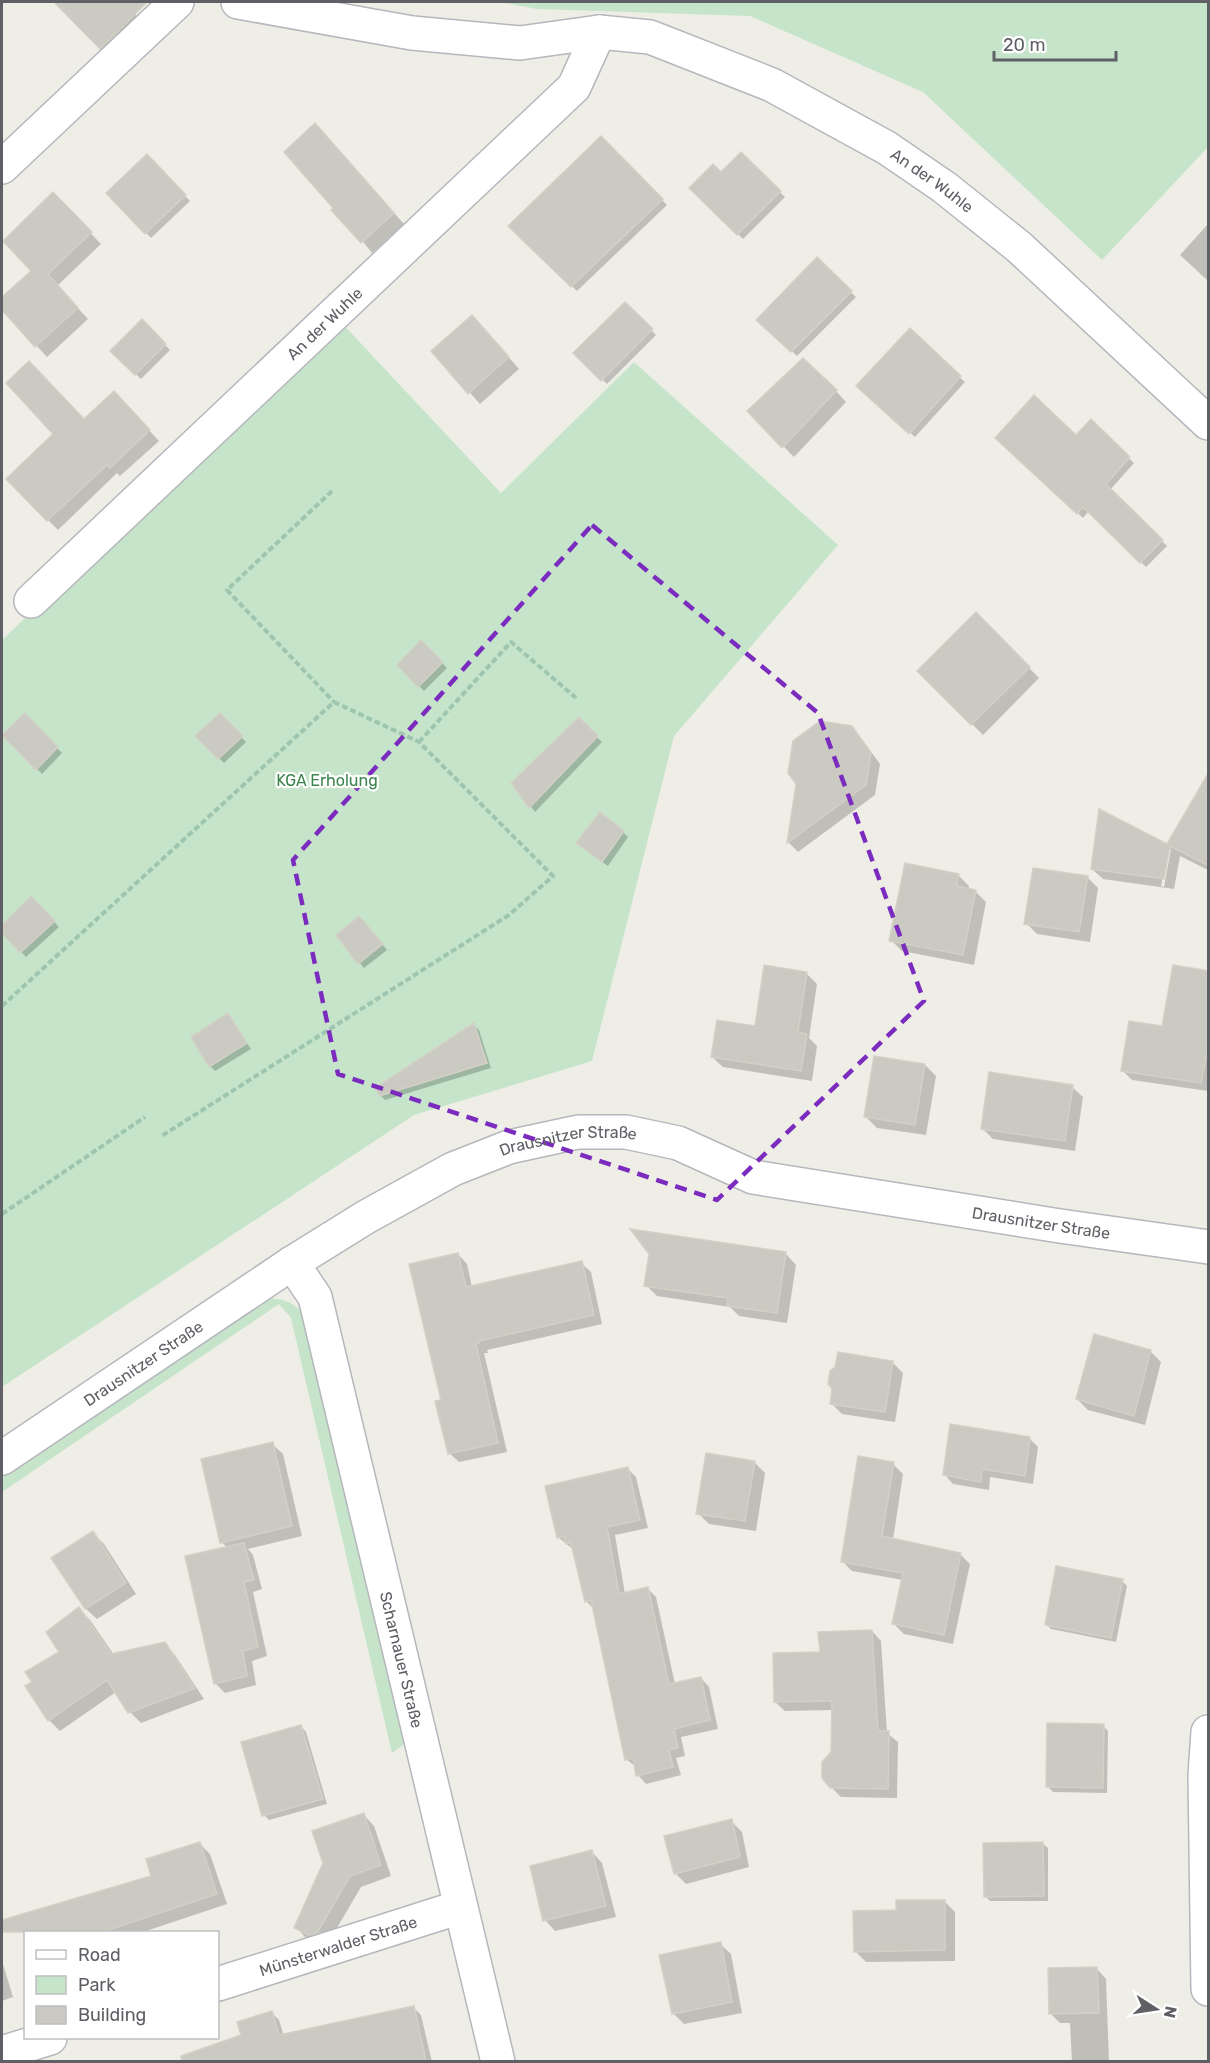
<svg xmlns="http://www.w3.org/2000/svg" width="1210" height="2063" font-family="Rubik,sans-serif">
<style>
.green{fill:#c5e4ca}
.shadow{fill:#0003;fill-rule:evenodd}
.building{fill:#cac9c2;stroke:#d3d1c5;stroke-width:1.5}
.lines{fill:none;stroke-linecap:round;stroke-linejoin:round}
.minor-casing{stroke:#b6b7bc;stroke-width:36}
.path{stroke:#9ec5b0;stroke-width:4;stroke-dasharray:6 3;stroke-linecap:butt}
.minor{stroke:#fff;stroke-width:33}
.marked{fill:none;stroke:#7b2cbf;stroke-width:4.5;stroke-dasharray:12 8;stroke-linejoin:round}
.labels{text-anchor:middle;stroke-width:4.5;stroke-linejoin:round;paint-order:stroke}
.street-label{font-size:16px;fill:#5e6065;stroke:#fff}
.park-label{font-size:16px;fill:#3d854d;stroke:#fff}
</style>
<rect width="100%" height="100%" fill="#efeee6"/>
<g class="green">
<path d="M 500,2 L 1208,2 L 1208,147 L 1102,260 L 923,92 L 750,16 L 537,9 Z"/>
<path d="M 339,320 L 501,493 L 634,362 L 838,545 L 674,736 L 592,1061 L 414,1115 L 2,1387 L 2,640 Z"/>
<path d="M 265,1298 C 282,1299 292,1300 303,1314 L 407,1742 L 392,1753 L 291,1318 L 279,1304 L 2,1492 L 2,1473 Z"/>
</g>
<g class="shadow">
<path d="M 56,2 L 124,2 L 145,25 L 111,58 Z"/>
<path d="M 325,136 L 404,224 L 372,253 L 336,208 Z"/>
<path d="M 601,138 L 667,205 L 577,291 L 510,226 Z"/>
<path d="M 741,154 L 785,197 L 743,239 L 691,188 L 721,174 Z"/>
<path d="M 147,156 L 190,201 L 151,238 L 108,193 Z"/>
<path d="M 53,194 L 101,244 L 57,286 L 88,319 L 47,357 L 2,308 L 2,299 L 33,271 Z"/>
<path d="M 1208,224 L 1208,278 L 1207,280 L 1180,255 Z"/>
<path d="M 817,259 L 856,297 L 797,356 L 758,320 Z"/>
<path d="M 625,304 L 656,335 L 607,384 L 575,353 Z"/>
<path d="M 142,321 L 170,350 L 141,379 L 112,351 Z"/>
<path d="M 482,327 L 519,369 L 480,404 L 433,351 Z"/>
<path d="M 910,331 L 965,382 L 915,437 L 863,391 Z"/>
<path d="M 836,391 L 846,402 L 794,457 L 749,411 Z"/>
<path d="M 124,403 L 159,441 L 120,476 L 117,473 L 58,530 L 8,479 L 55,434 Z"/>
<path d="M 1091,421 L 1134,463 L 1110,490 L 1167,546 L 1146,567 L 1089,511 L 1083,518 L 997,438 L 1076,437 Z"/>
<path d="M 976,614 L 1039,678 L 983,735 L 919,671 Z"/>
<path d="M 421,642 L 447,668 L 424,691 L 399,665 Z"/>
<path d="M 25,715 L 62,753 L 42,774 L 4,735 Z"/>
<path d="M 220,715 L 246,742 L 224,763 L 197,736 Z"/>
<path d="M 578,719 L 602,742 L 535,812 L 513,783 Z"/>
<path d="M 851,728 L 861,738 L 880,764 L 875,795 L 798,852 L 789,843 L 798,784 Z"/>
<path d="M 1208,822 L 1208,870 L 1180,856 L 1174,889 L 1103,879 L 1092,869 L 1168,846 ZM 1168,849 L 1171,849 L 1164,887 L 1161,886 Z"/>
<path d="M 623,832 L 628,837 L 608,866 L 583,848 Z"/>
<path d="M 958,875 L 969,886 L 968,890 L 975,891 L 986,902 L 974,965 L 902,951 L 891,940 Z"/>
<path d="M 1087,877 L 1098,888 L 1090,942 L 1037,934 L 1026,923 Z"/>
<path d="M 31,898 L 59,927 L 26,957 L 2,930 L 2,927 Z"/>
<path d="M 364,923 L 387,950 L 364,968 L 360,963 Z"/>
<path d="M 806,973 L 817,984 L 809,1038 L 817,1046 L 812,1081 L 723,1067 L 712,1057 L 756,1027 Z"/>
<path d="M 1208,973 L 1208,1091 L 1132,1080 L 1123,1071 L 1164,1028 Z"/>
<path d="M 228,1015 L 251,1049 L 215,1071 L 210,1066 Z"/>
<path d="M 474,1025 L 479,1030 L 491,1068 L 385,1100 L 380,1095 Z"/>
<path d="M 925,1065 L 936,1076 L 926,1135 L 877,1128 L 866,1117 Z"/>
<path d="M 1072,1087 L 1083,1097 L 1075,1151 L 993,1139 L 982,1128 Z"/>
<path d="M 458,1254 L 467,1264 L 472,1287 L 581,1263 L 591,1272 L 602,1324 L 487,1350 L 488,1353 L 484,1353 L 507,1452 L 459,1462 L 449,1453 L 442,1401 Z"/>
<path d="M 786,1254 L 796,1265 L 787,1323 L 739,1316 L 730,1307 L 657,1296 L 646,1285 Z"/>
<path d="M 1150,1351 L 1161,1362 L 1145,1425 L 1088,1410 L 1077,1399 Z"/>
<path d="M 892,1362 L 903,1373 L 895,1422 L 842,1414 L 831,1403 L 837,1368 Z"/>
<path d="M 1029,1438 L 1038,1447 L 1033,1484 L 990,1477 L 989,1490 L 953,1484 L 945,1475 Z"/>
<path d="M 272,1444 L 283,1454 L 302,1536 L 248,1549 L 253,1555 L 262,1589 L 253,1592 L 267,1656 L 252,1661 L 256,1685 L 225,1693 L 215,1683 L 228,1548 L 221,1542 Z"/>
<path d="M 754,1462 L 765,1473 L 756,1531 L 709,1524 L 698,1513 Z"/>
<path d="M 893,1464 L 903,1474 L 893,1540 L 960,1554 L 970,1564 L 953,1644 L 904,1634 L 894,1624 L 903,1580 L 852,1571 L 842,1561 Z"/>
<path d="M 627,1468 L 636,1477 L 648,1528 L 615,1535 L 625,1594 L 648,1589 L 656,1597 L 675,1684 L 701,1678 L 709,1687 L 718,1729 L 681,1737 L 685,1756 L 676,1758 L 681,1775 L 646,1784 L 638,1775 L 636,1767 L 626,1759 L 594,1609 L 586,1601 L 575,1551 L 558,1537 Z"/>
<path d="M 93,1533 L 104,1544 L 136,1594 L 97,1619 L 86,1609 L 54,1558 Z"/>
<path d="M 1122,1581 L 1127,1586 L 1116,1642 L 1051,1629 L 1046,1624 Z"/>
<path d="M 79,1609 L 90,1620 L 114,1655 L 164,1644 L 175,1655 L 204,1699 L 141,1723 L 130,1712 L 116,1692 L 60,1731 L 49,1720 L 34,1682 L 61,1652 Z"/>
<path d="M 872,1631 L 881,1641 L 887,1733 L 898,1742 L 897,1798 L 841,1797 L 831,1787 L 834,1710 L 785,1711 L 775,1702 L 821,1653 Z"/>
<path d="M 301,1726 L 306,1732 L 327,1804 L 269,1820 L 264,1815 Z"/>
<path d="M 1103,1726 L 1108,1731 L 1107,1793 L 1053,1792 L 1048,1787 Z"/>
<path d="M 364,1815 L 374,1826 L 391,1876 L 361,1887 L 328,1943 L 321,1945 L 306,1938 L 296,1927 Z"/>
<path d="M 731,1821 L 742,1832 L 749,1867 L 686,1884 L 675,1873 Z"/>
<path d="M 1042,1843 L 1048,1848 L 1048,1901 L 990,1901 L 985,1896 Z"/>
<path d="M 200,1844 L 210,1854 L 227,1904 L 143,1932 L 52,1932 L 45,1909 L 153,1877 Z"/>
<path d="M 592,1852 L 602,1863 L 616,1917 L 555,1931 L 545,1920 Z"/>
<path d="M 944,1901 L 955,1912 L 955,1961 L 866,1962 L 855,1951 L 897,1912 Z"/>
<path d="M 720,1944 L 731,1954 L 742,2013 L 684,2024 L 673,2013 Z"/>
<path d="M 2,1961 L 13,1997 L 2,2001 Z"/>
<path d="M 1097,1969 L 1106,1979 L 1109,2062 L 1072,2062 L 1070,2023 L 1060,2023 L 1051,2014 Z"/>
<path d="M 414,2008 L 421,2015 L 432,2062 L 193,2062 L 225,2052 L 272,2013 L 279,2020 L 284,2036 Z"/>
</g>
<g class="building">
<path d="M 54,2 L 147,2 L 100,49 Z"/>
<path d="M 315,123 L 394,213 L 361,243 L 331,210 L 333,208 L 284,152 Z"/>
<path d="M 601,136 L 663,199 L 571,287 L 508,226 Z"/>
<path d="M 741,152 L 781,191 L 737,235 L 689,188 L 713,164 L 721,172 Z"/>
<path d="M 147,154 L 186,195 L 145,234 L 106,193 Z"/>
<path d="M 53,192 L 92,232 L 48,274 L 78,308 L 35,347 L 2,310 L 2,297 L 31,271 L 3,241 Z"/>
<path d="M 817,257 L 852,291 L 791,352 L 756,320 Z"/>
<path d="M 625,302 L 653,329 L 601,381 L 573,353 Z"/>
<path d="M 472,315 L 509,357 L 468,394 L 431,351 Z"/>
<path d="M 142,319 L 166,344 L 135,375 L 110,351 Z"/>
<path d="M 910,328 L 961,376 L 909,434 L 856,386 Z"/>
<path d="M 803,358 L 837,390 L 782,448 L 747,411 Z"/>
<path d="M 29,361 L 84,419 L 114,391 L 150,430 L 110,468 L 107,465 L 47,521 L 6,479 L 53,434 L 6,383 Z"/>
<path d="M 1034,395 L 1076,435 L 1091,419 L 1130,457 L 1106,484 L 1163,540 L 1140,563 L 1083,507 L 1077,514 L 995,438 Z"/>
<path d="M 976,612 L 1030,667 L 971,725 L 917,671 Z"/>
<path d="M 421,640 L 443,662 L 418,687 L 397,665 Z"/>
<path d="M 25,713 L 58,747 L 36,770 L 2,735 Z"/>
<path d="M 220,713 L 243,736 L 218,759 L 195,736 Z"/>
<path d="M 579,717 L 598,736 L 529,808 L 511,783 Z"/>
<path d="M 820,721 L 852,726 L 871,753 L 866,785 L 787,843 L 796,784 L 788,773 L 793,741 Z"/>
<path d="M 1209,772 L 1209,866 L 1170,846 L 1164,879 L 1091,869 L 1099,809 L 1167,844 Z"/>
<path d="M 600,812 L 624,831 L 602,862 L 576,843 Z"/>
<path d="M 905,863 L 959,874 L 957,886 L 976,890 L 963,955 L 889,941 Z"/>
<path d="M 1033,868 L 1088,876 L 1079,932 L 1024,924 Z"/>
<path d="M 31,896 L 55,921 L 20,953 L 2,933 L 2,925 Z"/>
<path d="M 359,916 L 383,944 L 358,964 L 336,935 Z"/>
<path d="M 764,965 L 807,972 L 798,1032 L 807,1034 L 801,1071 L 711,1057 L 717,1020 L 755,1026 Z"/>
<path d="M 1173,965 L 1209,971 L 1209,1042 L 1201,1083 L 1121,1071 L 1129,1021 L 1162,1026 Z"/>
<path d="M 228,1013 L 247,1043 L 209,1067 L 191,1037 Z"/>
<path d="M 474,1023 L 487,1063 L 379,1096 L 375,1088 Z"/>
<path d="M 874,1056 L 925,1064 L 915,1125 L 864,1117 Z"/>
<path d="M 989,1072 L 1073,1085 L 1065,1141 L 981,1129 Z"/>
<path d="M 630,1229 L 786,1252 L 777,1313 L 727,1306 L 728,1298 L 644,1286 L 649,1254 Z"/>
<path d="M 458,1253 L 466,1287 L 582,1261 L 594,1315 L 479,1341 L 479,1343 L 476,1344 L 498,1443 L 448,1454 L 435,1401 L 441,1400 L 409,1264 Z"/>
<path d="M 1094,1334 L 1151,1350 L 1134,1416 L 1076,1399 Z"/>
<path d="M 838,1352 L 893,1361 L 885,1412 L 830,1404 L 832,1389 L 828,1384 L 830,1371 L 835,1367 Z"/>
<path d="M 950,1424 L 1030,1437 L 1025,1476 L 982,1469 L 981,1482 L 943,1475 Z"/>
<path d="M 273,1442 L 292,1526 L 220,1543 L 201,1459 Z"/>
<path d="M 706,1453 L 755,1461 L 745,1521 L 696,1514 Z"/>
<path d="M 858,1456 L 894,1462 L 882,1536 L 961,1553 L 944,1635 L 892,1624 L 903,1573 L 841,1562 Z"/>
<path d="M 628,1467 L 640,1520 L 607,1527 L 619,1594 L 648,1587 L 669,1684 L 701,1677 L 710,1720 L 674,1729 L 678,1748 L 669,1750 L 673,1767 L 636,1776 L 633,1758 L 625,1760 L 591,1600 L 585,1602 L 571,1543 L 566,1544 L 564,1537 L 557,1538 L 545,1486 Z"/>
<path d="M 93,1531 L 126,1583 L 85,1609 L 51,1558 Z"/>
<path d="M 244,1543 L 254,1580 L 244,1582 L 258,1647 L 243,1651 L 247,1676 L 214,1684 L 185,1556 Z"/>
<path d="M 1056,1566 L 1123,1579 L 1111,1638 L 1045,1625 Z"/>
<path d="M 79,1607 L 111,1654 L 165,1642 L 195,1688 L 128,1713 L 107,1680 L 48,1721 L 25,1686 L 32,1682 L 25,1672 L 59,1652 L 46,1632 Z"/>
<path d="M 872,1630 L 878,1731 L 889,1731 L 888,1789 L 830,1788 L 822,1778 L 822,1762 L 831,1752 L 832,1701 L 774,1702 L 773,1653 L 820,1652 L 818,1632 Z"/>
<path d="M 1047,1723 L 1104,1724 L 1103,1788 L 1046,1787 Z"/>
<path d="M 301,1725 L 323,1799 L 262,1816 L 241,1742 Z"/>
<path d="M 364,1813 L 381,1865 L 350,1876 L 317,1933 L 309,1935 L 294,1928 L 323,1863 L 312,1831 Z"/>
<path d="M 732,1819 L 740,1857 L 674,1874 L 664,1836 Z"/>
<path d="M 200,1842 L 217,1894 L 102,1932 L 2,1932 L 2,1920 L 151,1876 L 146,1859 Z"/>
<path d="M 1043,1842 L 1044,1896 L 984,1897 L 983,1843 Z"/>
<path d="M 592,1850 L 606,1906 L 543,1921 L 530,1866 Z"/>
<path d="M 896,1900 L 945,1900 L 945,1950 L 854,1952 L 853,1911 L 896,1910 Z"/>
<path d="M 721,1942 L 732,2002 L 672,2014 L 659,1955 Z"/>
<path d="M 1097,1967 L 1099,2013 L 1049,2014 L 1048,1968 Z"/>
<path d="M 414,2006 L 426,2061 L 182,2061 L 181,2056 L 241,2035 L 237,2022 L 272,2011 L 279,2035 Z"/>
</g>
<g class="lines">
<g class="minor-casing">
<g id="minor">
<path id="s1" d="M 238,2 L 412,33 L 520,43 L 599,32 L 650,37 L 772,85 L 887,148 L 944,187 L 1019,247 L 1208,423"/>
<path d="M 2,167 L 177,2"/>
<path id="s2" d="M 31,601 L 574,87 L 599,32"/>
<path id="s3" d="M 292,1263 L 315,1297 L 498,2062"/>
<path id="s4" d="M 2,1458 L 292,1263 L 366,1217 L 453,1169 L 509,1147 L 578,1132 L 626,1132 L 678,1143 L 753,1177 L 1060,1226 L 1208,1247"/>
<path d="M 1208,1732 L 1205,1775 L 1208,1989"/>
<path id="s5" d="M 218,1984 L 460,1907"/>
<path d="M 2,2053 L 50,2038"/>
</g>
</g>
<g class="path">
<path d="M 332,491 L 227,590 L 334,702"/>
<path d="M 419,742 L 511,642 L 576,698"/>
<path d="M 2,1006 L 334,702 L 419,742 L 553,876 L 509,915 L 160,1137"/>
<path d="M 2,1214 L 145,1117"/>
</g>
<use href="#minor" class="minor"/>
</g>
<path class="marked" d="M 592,525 L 818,713 L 924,1001 L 717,1200 L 338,1074 L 293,860 Z"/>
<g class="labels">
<g class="street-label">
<text dy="6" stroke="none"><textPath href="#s1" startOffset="734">An der Wuhle</textPath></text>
<text dy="6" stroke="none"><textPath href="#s2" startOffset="404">An der Wuhle</textPath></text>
<text dy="6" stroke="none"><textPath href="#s4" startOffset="656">Drausnitzer Straße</textPath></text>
<text dy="6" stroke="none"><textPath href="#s4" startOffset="1142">Drausnitzer Straße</textPath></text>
<text dy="6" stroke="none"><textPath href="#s4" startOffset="170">Drausnitzer Straße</textPath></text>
<text dy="6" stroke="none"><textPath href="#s3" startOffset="414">Scharnauer Straße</textPath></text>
<text dy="6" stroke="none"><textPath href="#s5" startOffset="126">Münsterwalder Straße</textPath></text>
</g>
<g class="park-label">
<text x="327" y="786">KGA Erholung</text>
</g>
</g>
<rect width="1210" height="2063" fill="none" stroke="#5e6065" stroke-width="6"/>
<rect x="24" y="1931" width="195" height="108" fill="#ffffff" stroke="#bfbfc1" stroke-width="1.5"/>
<rect x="36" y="1950" width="30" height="9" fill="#ffffff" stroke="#bfbfc1" stroke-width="1.5"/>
<text x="78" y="1961" font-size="18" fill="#5e6065">Road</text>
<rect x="36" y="1976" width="30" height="18" fill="#c5e4ca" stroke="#bfbfc1" stroke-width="1.5"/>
<text x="78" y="1991" font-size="18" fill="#5e6065">Park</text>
<rect x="36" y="2006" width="30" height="18" fill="#cac9c2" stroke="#bfbfc1" stroke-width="1.5"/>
<text x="78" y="2021" font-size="18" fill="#5e6065">Building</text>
<g transform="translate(1156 2009) rotate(102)" stroke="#ffffff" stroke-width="4.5" paint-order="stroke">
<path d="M0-4.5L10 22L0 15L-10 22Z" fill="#5e6065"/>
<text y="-9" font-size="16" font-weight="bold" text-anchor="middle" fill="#5e6065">N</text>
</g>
<path d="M994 51v9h122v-9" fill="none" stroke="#5e6065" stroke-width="3"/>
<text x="1003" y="51" font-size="18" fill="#5e6065" stroke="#ffffff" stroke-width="4.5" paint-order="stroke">20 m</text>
</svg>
